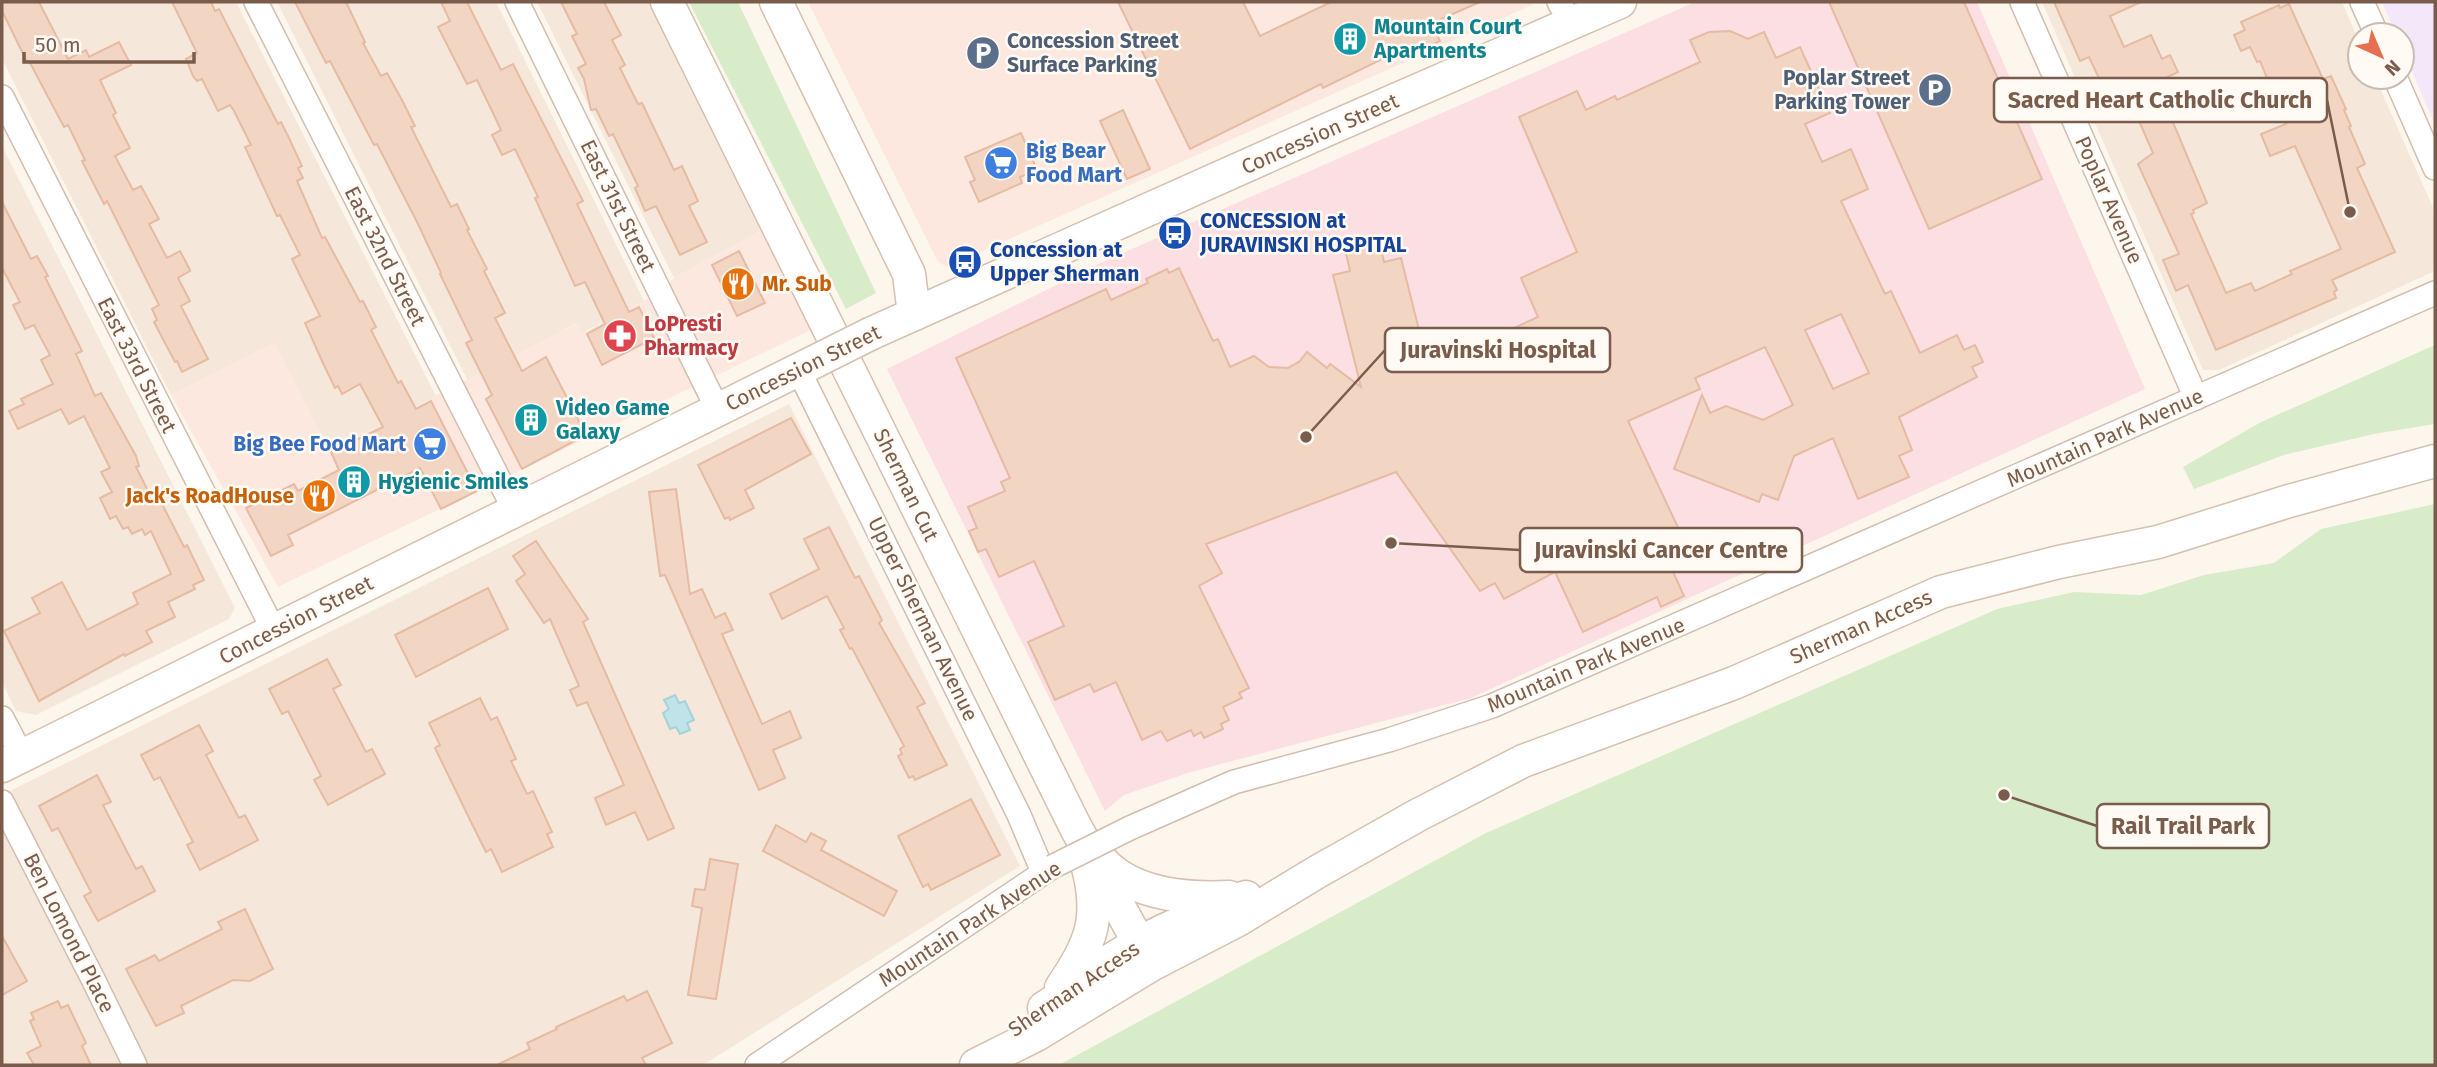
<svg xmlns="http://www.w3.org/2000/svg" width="2437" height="1067" font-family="'Fira Sans',sans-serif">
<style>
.residential{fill:#f5e8da}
.commercial{fill:#fde8e0}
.education{fill:#f3e8fa}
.medical{fill:#fbdfe3}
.green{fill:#d8ecc9}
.water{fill:#bfe3e8;stroke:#a5d3da;stroke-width:2}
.building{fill:#f3d5c3;stroke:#e6bba3;stroke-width:2;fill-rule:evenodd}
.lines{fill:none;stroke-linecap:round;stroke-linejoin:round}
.street-casing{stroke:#d1beb0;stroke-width:26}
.secondary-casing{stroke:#d6c0b0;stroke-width:35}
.street{stroke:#fff;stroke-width:23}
.secondary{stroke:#fff;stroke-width:32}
.street-bridge-casing{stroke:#d1beb0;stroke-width:26;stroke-linecap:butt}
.secondary-bridge-casing{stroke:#d6c0b0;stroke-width:35;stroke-linecap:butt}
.street-bridge{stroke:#fff;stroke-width:23}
.secondary-bridge{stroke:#fff;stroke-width:32}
.labels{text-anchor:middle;stroke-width:5;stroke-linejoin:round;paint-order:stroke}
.culture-label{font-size:21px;font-weight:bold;fill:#0d838f;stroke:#fffaf3;text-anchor:start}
.service-label{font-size:21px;font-weight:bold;fill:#4e5e75;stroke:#fffaf3;text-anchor:start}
.street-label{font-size:21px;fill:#7a5c4d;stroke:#fffaf3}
.shop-label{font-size:21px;font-weight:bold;fill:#366cbe;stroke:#fffaf3;text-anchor:start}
.transit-label{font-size:21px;font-weight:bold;fill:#164399;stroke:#fffaf3;text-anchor:start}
.food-label{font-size:21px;font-weight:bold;fill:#c56008;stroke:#fffaf3;text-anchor:start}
.health-label{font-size:21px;font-weight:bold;fill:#be3a42;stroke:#fffaf3;text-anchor:start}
.leader{fill:none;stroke:#7a5c4d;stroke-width:2.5}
.callout-dot{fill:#7a5c4d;stroke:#fffaf3;stroke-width:2.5}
.callout{fill:#fffaf3;stroke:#7a5c4d;stroke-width:2.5}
.callout-label{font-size:23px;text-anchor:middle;font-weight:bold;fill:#7a5c4d}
</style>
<rect width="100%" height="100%" fill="#fdf6ec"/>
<g class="residential">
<path d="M 2,2 L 236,2 L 436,396 L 329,451 L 274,343 L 171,395 L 2,59 Z"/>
<path d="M 277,2 L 496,2 L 644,301 L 583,332 L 575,324 L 468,381 Z"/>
<path d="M 537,2 L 654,2 L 768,227 L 674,278 Z"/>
<path d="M 2042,2 L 2342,2 L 2360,44 L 2360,77 L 2375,77 L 2435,212 L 2435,271 L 2219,370 L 2203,370 Z"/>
<path d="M 2,146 L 235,608 L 229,619 L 36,715 L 16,711 L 2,682 Z"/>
<path d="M 789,404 L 1020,866 L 703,1065 L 2,1065 L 2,795 Z"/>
</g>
<g class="commercial">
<path d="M 808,2 L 1533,2 L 1532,5 L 947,267 L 938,262 Z"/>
<path d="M 768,227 L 817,327 L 278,587 L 171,395 L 274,343 L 329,450 L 576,324 L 584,332 L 644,301 L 674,278 Z"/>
</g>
<path class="education" d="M 2382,2 L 2435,2 L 2435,125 L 2402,48 L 2402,35 L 2396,35 Z"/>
<path class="medical" d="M 1695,2 L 1977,2 L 2145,389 L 1471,698 L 1191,772 L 1124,795 L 1105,811 L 887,369 L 1109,259 Z"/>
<g class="green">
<path d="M 689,2 L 738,2 L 876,293 L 846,309 Z"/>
<path d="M 2435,345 L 2435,424 L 2374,434 L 2284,455 L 2194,489 L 2183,467 L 2261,422 Z"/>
<path d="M 2435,504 L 2435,1065 L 1059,1065 L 1486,833 L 1997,609 L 2074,592 L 2141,595 L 2204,575 L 2274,563 L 2321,529 Z"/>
</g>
<path class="water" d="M 675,695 L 679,703 L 685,701 L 694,720 L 687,723 L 690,730 L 680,734 L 676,727 L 670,729 L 663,713 L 669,709 L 664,700 Z"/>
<g class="building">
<path d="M 2,2 L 39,2 L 68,59 L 86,50 L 89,57 L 119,42 L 131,65 L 100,80 L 116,113 L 113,115 L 130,148 L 115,156 L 133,190 L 141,186 L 159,219 L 149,224 L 167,258 L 180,251 L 190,270 L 190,271 L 178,278 L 190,301 L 181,306 L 208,359 L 182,372 L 177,361 L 175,362 L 154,322 L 157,320 L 152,309 L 159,305 L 107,201 L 104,204 L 82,161 L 85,160 L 68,125 L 64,127 L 29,61 L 27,62 L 2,11 Z"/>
<path d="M 172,2 L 211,2 L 215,11 L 219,9 L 278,124 L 281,122 L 289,138 L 302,166 L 298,168 L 303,178 L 297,181 L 322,238 L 325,237 L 360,302 L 363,301 L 376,327 L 371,330 L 398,383 L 401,381 L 416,409 L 431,401 L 477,491 L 441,509 L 420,468 L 288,535 L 293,545 L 271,556 L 246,508 L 294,484 L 298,491 L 339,470 L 331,452 L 383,427 L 360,384 L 342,394 L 338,386 L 335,388 L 322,361 L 305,323 L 320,316 L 292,259 L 300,255 L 280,215 L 277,216 L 245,147 L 251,145 L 234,111 L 230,105 L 218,111 L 202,79 L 197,81 L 193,76 L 186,59 L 197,53 Z"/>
<path d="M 295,2 L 346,2 L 365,42 L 363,43 L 381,76 L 387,73 L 402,100 L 415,126 L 411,127 L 451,207 L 457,204 L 469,229 L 467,230 L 487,269 L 484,271 L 505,313 L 495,318 L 522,371 L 546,357 L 586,435 L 522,469 L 486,399 L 492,395 L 466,343 L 472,340 L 440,274 L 441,273 L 418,224 L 377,144 L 374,145 L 330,61 L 326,63 Z"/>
<path d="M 441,2 L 467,2 L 501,70 L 513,64 L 583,201 L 577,204 L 629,312 L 639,307 L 654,338 L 602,365 L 587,334 L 605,324 L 585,282 L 575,286 L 535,198 L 538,197 L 515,149 L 502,155 L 492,135 L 501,130 L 492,111 L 477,80 L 467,84 L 438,27 L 450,21 Z"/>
<path d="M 561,2 L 604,2 L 621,35 L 612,40 L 625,65 L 620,68 L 638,104 L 642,103 L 674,170 L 682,166 L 698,201 L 689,206 L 707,242 L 680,255 L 656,206 L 645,211 L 635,188 L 638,186 L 613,134 L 609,136 L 596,109 L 591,110 L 584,79 L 578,68 L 586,64 L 572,36 L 577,34 Z"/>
<path d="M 1118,2 L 1243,2 L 1260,36 L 1331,2 L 1480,2 L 1432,23 L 1440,41 L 1416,52 L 1413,44 L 1323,88 L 1321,84 L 1190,149 Z"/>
<path d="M 1829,2 L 1964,2 L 2042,179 L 1929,229 Z"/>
<path d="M 2054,2 L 2141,2 L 2110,16 L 2124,47 L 2151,35 L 2162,59 L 2170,55 L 2178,72 L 2161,80 L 2174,110 L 2169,113 L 2207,203 L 2193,210 L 2194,213 L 2191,214 L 2226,293 L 2251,283 L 2255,291 L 2292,274 L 2290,271 L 2341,249 L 2295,146 L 2270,156 L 2261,134 L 2286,124 L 2260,61 L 2257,62 L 2250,47 L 2241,51 L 2234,35 L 2245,30 L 2241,22 L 2279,5 L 2280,8 L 2289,4 L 2323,79 L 2331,76 L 2346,109 L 2344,110 L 2351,126 L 2349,127 L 2365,164 L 2357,168 L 2395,252 L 2332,280 L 2337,290 L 2334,292 L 2336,298 L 2216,350 L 2188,285 L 2176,291 L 2163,260 L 2179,254 L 2138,164 L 2153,153 L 2122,82 L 2104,89 L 2089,57 L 2080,61 Z"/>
<path d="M 1730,31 L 1748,39 L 1764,32 L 1776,58 L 1800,47 L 1830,113 L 1805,124 L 1822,162 L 1851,149 L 1868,189 L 1841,201 L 1885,294 L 1891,291 L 1920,353 L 1957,335 L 1964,350 L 1975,345 L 1983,362 L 1972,367 L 1977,377 L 1899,417 L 1912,450 L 1899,456 L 1909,477 L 1858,499 L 1833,438 L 1794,456 L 1778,500 L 1762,494 L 1759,502 L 1674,469 L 1702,395 L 1710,413 L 1726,406 L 1763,420 L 1793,405 L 1765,347 L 1695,378 L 1700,389 L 1628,421 L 1682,536 L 1661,545 L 1684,596 L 1661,607 L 1657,597 L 1583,632 L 1555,572 L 1504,599 L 1495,583 L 1480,591 L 1396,472 L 1206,544 L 1222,573 L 1199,586 L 1249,688 L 1239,693 L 1242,698 L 1223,707 L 1229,720 L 1221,724 L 1223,729 L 1204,738 L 1201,732 L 1194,736 L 1191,730 L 1167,741 L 1161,731 L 1142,740 L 1116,682 L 1094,692 L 1090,684 L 1055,700 L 1028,642 L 1064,626 L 1034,561 L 999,577 L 986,549 L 978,552 L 969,531 L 977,528 L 968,507 L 1005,491 L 1001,482 L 1010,478 L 956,358 L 1106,289 L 1111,300 L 1148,283 L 1146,279 L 1167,269 L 1169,273 L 1179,268 L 1213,341 L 1218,339 L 1230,367 L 1254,356 L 1269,367 L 1288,368 L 1299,362 L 1307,352 L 1327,368 L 1330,364 L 1361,387 L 1333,275 L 1350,271 L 1346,253 L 1380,244 L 1384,262 L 1401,258 L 1421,338 L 1457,354 L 1538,317 L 1521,278 L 1577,252 L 1519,117 L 1577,91 L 1586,110 L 1615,96 L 1617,100 L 1700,62 L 1690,40 L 1709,32 ZM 1841,314 L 1869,373 L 1833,389 L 1805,330 Z"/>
<path d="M 1123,110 L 1150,169 L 1127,179 L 1100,121 Z"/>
<path d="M 1021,133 L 1037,170 L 1020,177 L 1022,183 L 979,202 L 970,182 L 975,180 L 965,157 Z"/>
<path d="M 2,202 L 31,259 L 37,256 L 48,276 L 45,277 L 82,351 L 76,354 L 95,396 L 101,393 L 136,456 L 139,466 L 136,467 L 153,501 L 159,498 L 184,547 L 187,545 L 204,580 L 193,585 L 195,589 L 168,602 L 175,617 L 146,631 L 152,642 L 125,656 L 124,654 L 39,701 L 4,631 L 40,613 L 32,598 L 62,582 L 87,630 L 138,604 L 133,593 L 171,574 L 151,531 L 145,535 L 142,529 L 132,534 L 128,527 L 123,529 L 116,516 L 110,519 L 100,498 L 112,492 L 101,472 L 110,468 L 84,416 L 69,424 L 61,409 L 18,429 L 9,411 L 24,404 L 21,399 L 53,384 L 41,360 L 50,355 L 34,325 L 25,329 L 13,305 L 20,302 L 2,268 Z"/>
<path d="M 739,251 L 765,303 L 737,316 L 712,265 Z"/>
<path d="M 791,418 L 811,454 L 745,490 L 754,508 L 730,520 L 729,517 L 725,519 L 698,465 Z"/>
<path d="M 676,489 L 690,594 L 702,589 L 715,618 L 725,613 L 733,630 L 722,634 L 762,724 L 790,711 L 801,738 L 773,750 L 785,778 L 759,790 L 665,575 L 660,576 L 649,492 Z"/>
<path d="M 829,527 L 855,578 L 859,576 L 882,620 L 879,623 L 925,703 L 917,707 L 947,765 L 915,780 L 913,776 L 909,778 L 898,756 L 902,754 L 900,749 L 904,746 L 852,648 L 850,649 L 840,630 L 844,628 L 827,596 L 782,619 L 770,594 L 819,569 L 804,539 Z"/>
<path d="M 536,541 L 588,619 L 583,622 L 674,828 L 648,840 L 635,812 L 606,825 L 595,798 L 624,785 L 587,702 L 577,706 L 570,690 L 579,686 L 550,619 L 544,623 L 516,581 L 525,574 L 513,556 Z"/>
<path d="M 488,588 L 508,629 L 416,677 L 395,635 Z"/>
<path d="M 327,659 L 341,685 L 333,689 L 366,752 L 372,749 L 385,774 L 328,805 L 314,780 L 321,776 L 288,711 L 282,714 L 269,689 Z"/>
<path d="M 480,698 L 491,720 L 497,717 L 516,759 L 511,761 L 527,794 L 533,791 L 552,832 L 547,834 L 553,847 L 502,872 L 491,849 L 486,852 L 471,822 L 435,748 L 440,745 L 429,723 Z"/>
<path d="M 199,725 L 213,751 L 206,755 L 239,818 L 245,815 L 258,840 L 200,870 L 187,845 L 193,842 L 160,777 L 154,780 L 141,755 Z"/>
<path d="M 97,775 L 111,802 L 103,805 L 136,869 L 142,866 L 155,891 L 98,921 L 84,896 L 91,892 L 58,828 L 52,831 L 39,806 Z"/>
<path d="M 971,799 L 1000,855 L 931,890 L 928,884 L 923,887 L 898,836 Z"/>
<path d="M 776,825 L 806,842 L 811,833 L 826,841 L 821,850 L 897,891 L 884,916 L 763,851 Z"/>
<path d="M 710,859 L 738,864 L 716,999 L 688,995 L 702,908 L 692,906 L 695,889 L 705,890 Z"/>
<path d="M 245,909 L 273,969 L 250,981 L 233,980 L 181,1006 L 184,1013 L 156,1026 L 126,969 L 155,955 L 159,961 L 222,929 L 218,922 Z"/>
<path d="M 2,936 L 27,981 L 2,995 Z"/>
<path d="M 647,991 L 672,1043 L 642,1058 L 646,1065 L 497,1065 L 530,1049 L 527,1043 L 557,1029 L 556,1027 L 624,996 L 627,1001 Z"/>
<path d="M 58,1001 L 61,1008 L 68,1005 L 86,1043 L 82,1046 L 91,1065 L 34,1065 L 27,1053 L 41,1046 L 30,1021 L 34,1019 L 31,1013 Z"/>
</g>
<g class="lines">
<g class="street-casing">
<g id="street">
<path d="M 256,2 L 515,511"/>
<path d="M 517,2 L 718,410"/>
<path d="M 1559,2 L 1571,23"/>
<path d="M 2022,2 L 2196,398"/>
<path d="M 2362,2 L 2377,35"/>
<path d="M 2395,77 L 2435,168"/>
<path d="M 2,97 L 274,631"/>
<path d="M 798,369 L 1019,815 L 1043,872"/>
<path d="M 2,718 L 22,756"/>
<path d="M 2,802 L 93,979 L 135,1065"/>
<path d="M 1130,828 L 1234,782 L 1389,740 L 1492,706 L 2435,293"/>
<path d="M 757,1065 L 1052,867"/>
</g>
</g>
<g class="secondary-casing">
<g id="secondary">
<path d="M 667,2 L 1075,826 L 1151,965"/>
<path d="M 776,2 L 909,274 L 914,314"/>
<path d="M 872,333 L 1324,131 L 1620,2"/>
<path d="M 2,766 L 816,361"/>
<path d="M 1097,855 C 1126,894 1185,899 1229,897"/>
<path d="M 1061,988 C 1091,943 1102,919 1087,864"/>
<path d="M 1044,1008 C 1070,991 1093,971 1119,955 C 1158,930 1203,913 1246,897"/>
<path d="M 976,1065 L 1036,1035 L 1151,965 L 1238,920 L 1317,872 L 1418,815 L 1523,761 L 1734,683 L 1941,592 L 2059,562 L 2158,542 L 2289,501 L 2435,461"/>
</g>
</g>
<use href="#street" class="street"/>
<use href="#secondary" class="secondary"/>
<g class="street-bridge-casing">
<path id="street-bridge" d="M 1052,867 L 1130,828"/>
</g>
<g class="secondary-bridge-casing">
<path id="secondary-bridge" d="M 816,361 L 872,333"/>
</g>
<use href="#street-bridge" class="street-bridge"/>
<use href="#secondary-bridge" class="secondary-bridge"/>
</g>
<defs>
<g id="building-disc" transform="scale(1.75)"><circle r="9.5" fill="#0f9aa8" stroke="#fffaf3"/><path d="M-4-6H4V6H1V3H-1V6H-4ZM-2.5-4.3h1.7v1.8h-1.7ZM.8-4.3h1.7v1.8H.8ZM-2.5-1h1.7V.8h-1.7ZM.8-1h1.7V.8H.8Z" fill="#fff"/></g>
<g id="parking-disc" transform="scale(1.75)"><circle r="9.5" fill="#5c6f8a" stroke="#fffaf3"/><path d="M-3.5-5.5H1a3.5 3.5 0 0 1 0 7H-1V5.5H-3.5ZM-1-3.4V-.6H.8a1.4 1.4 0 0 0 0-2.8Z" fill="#fff"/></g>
<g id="supermarket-disc" transform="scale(1.75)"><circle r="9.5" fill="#3f7fe0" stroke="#fffaf3"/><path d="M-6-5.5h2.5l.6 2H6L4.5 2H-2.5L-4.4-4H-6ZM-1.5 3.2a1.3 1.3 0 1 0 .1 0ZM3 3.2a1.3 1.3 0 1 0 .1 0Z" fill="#fff"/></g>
<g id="bus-disc" transform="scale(1.75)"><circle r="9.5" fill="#1a4fb4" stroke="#fffaf3"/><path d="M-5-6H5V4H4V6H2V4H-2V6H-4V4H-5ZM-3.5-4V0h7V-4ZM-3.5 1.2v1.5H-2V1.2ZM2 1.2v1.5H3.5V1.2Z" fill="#fff"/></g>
<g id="restaurant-disc" transform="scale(1.75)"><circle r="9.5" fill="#e8710a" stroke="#fffaf3"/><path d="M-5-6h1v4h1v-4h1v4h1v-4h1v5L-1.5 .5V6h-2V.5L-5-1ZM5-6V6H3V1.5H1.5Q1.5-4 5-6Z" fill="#fff"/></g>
<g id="pharmacy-disc" transform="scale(1.75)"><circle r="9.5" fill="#e0444e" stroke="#fffaf3"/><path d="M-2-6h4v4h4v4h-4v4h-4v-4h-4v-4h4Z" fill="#fff"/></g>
</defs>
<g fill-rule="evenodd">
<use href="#building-disc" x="1350" y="39"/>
<use href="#parking-disc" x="983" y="53"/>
<use href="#parking-disc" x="1935" y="90"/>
<use href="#supermarket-disc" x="1001" y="163"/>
<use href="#bus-disc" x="1175" y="233"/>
<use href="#bus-disc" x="965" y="262"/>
<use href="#restaurant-disc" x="738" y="284"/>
<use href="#pharmacy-disc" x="620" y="336"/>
<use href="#building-disc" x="531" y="420"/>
<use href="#supermarket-disc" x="430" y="444"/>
<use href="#building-disc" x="354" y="482"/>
<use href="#restaurant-disc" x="319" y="496"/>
</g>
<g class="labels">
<g class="culture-label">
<text x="1374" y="34">Mountain Court<tspan x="1374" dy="24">Apartments</tspan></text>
<text x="556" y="415">Video Game<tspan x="556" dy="24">Galaxy</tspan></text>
<text x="378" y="489">Hygienic Smiles</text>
</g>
<g class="service-label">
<text x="1007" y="48">Concession Street<tspan x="1007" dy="24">Surface Parking</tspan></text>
<text x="1910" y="85" text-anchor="end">Poplar Street<tspan x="1910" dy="24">Parking Tower</tspan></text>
</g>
<g class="street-label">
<text transform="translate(1320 134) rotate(-24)" y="7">Concession Street</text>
<text transform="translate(2109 200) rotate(66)" y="7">Poplar Avenue</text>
<text transform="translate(618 206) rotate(64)" y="7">East 31st Street</text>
<text transform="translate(385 256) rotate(63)" y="7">East 32nd Street</text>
<text transform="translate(137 365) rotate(63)" y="7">East 33rd Street</text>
<text transform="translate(803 368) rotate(-26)" y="7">Concession Street</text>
<text transform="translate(2105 438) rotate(-24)" y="7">Mountain Park Avenue</text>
<text transform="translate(906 485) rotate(64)" y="7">Sherman Cut</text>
<text transform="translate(923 619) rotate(64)" y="7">Upper Sherman Avenue</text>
<text transform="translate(296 620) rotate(-27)" y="7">Concession Street</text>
<text transform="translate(1861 627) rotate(-24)" y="7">Sherman Access</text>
<text transform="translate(1586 665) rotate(-23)" y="7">Mountain Park Avenue</text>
<text transform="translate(970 924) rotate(-33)" y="7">Mountain Park Avenue</text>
<text transform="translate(69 933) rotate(63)" y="7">Ben Lomond Place</text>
<text transform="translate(1074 989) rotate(-34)" y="7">Sherman Access</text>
</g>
<g class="shop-label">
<text x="1026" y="158">Big Bear<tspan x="1026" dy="24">Food Mart</tspan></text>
<text x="406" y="451" text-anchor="end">Big Bee Food Mart</text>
</g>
<g class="transit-label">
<text x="1200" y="228">CONCESSION at<tspan x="1200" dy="24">JURAVINSKI HOSPITAL</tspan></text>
<text x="990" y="257">Concession at<tspan x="990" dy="24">Upper Sherman</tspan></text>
</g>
<g class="food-label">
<text x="762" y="291">Mr. Sub</text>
<text x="294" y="503" text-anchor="end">Jack's RoadHouse</text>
</g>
<g class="health-label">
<text x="644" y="331">LoPresti<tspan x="644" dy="24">Pharmacy</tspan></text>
</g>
</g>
<path class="leader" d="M2350 212L2327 100M1306 437L1385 350M1391 543L1520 550M2004 795L2097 826"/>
<g class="callout-dot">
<circle cx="2350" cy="212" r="7"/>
<circle cx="1306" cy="437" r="7"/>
<circle cx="1391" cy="543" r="7"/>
<circle cx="2004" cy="795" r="7"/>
</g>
<g class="callout">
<rect x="1994" y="78" width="333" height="44" rx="7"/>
<rect x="1385" y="328" width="225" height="44" rx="7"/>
<rect x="1520" y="528" width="282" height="44" rx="7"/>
<rect x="2097" y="804" width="172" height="44" rx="7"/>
</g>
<g class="callout-label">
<text x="2160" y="108">Sacred Heart Catholic Church</text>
<text x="1498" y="358">Juravinski Hospital</text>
<text x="1661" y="558">Juravinski Cancer Centre</text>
<text x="2183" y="834">Rail Trail Park</text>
</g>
<rect width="2437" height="1067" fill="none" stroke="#7a5c4d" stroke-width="7"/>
<g transform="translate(2381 56) rotate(136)"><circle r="33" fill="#fffaf3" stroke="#cabbb1" stroke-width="2"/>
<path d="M0-5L12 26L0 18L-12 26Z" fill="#e76f51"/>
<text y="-10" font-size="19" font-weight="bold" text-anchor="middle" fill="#7a5c4d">N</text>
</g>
<path d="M24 52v10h170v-10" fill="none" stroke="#7a5c4d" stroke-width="3.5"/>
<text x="35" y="52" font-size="21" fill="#7a5c4d" stroke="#fffaf3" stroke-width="5" paint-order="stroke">50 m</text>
</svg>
